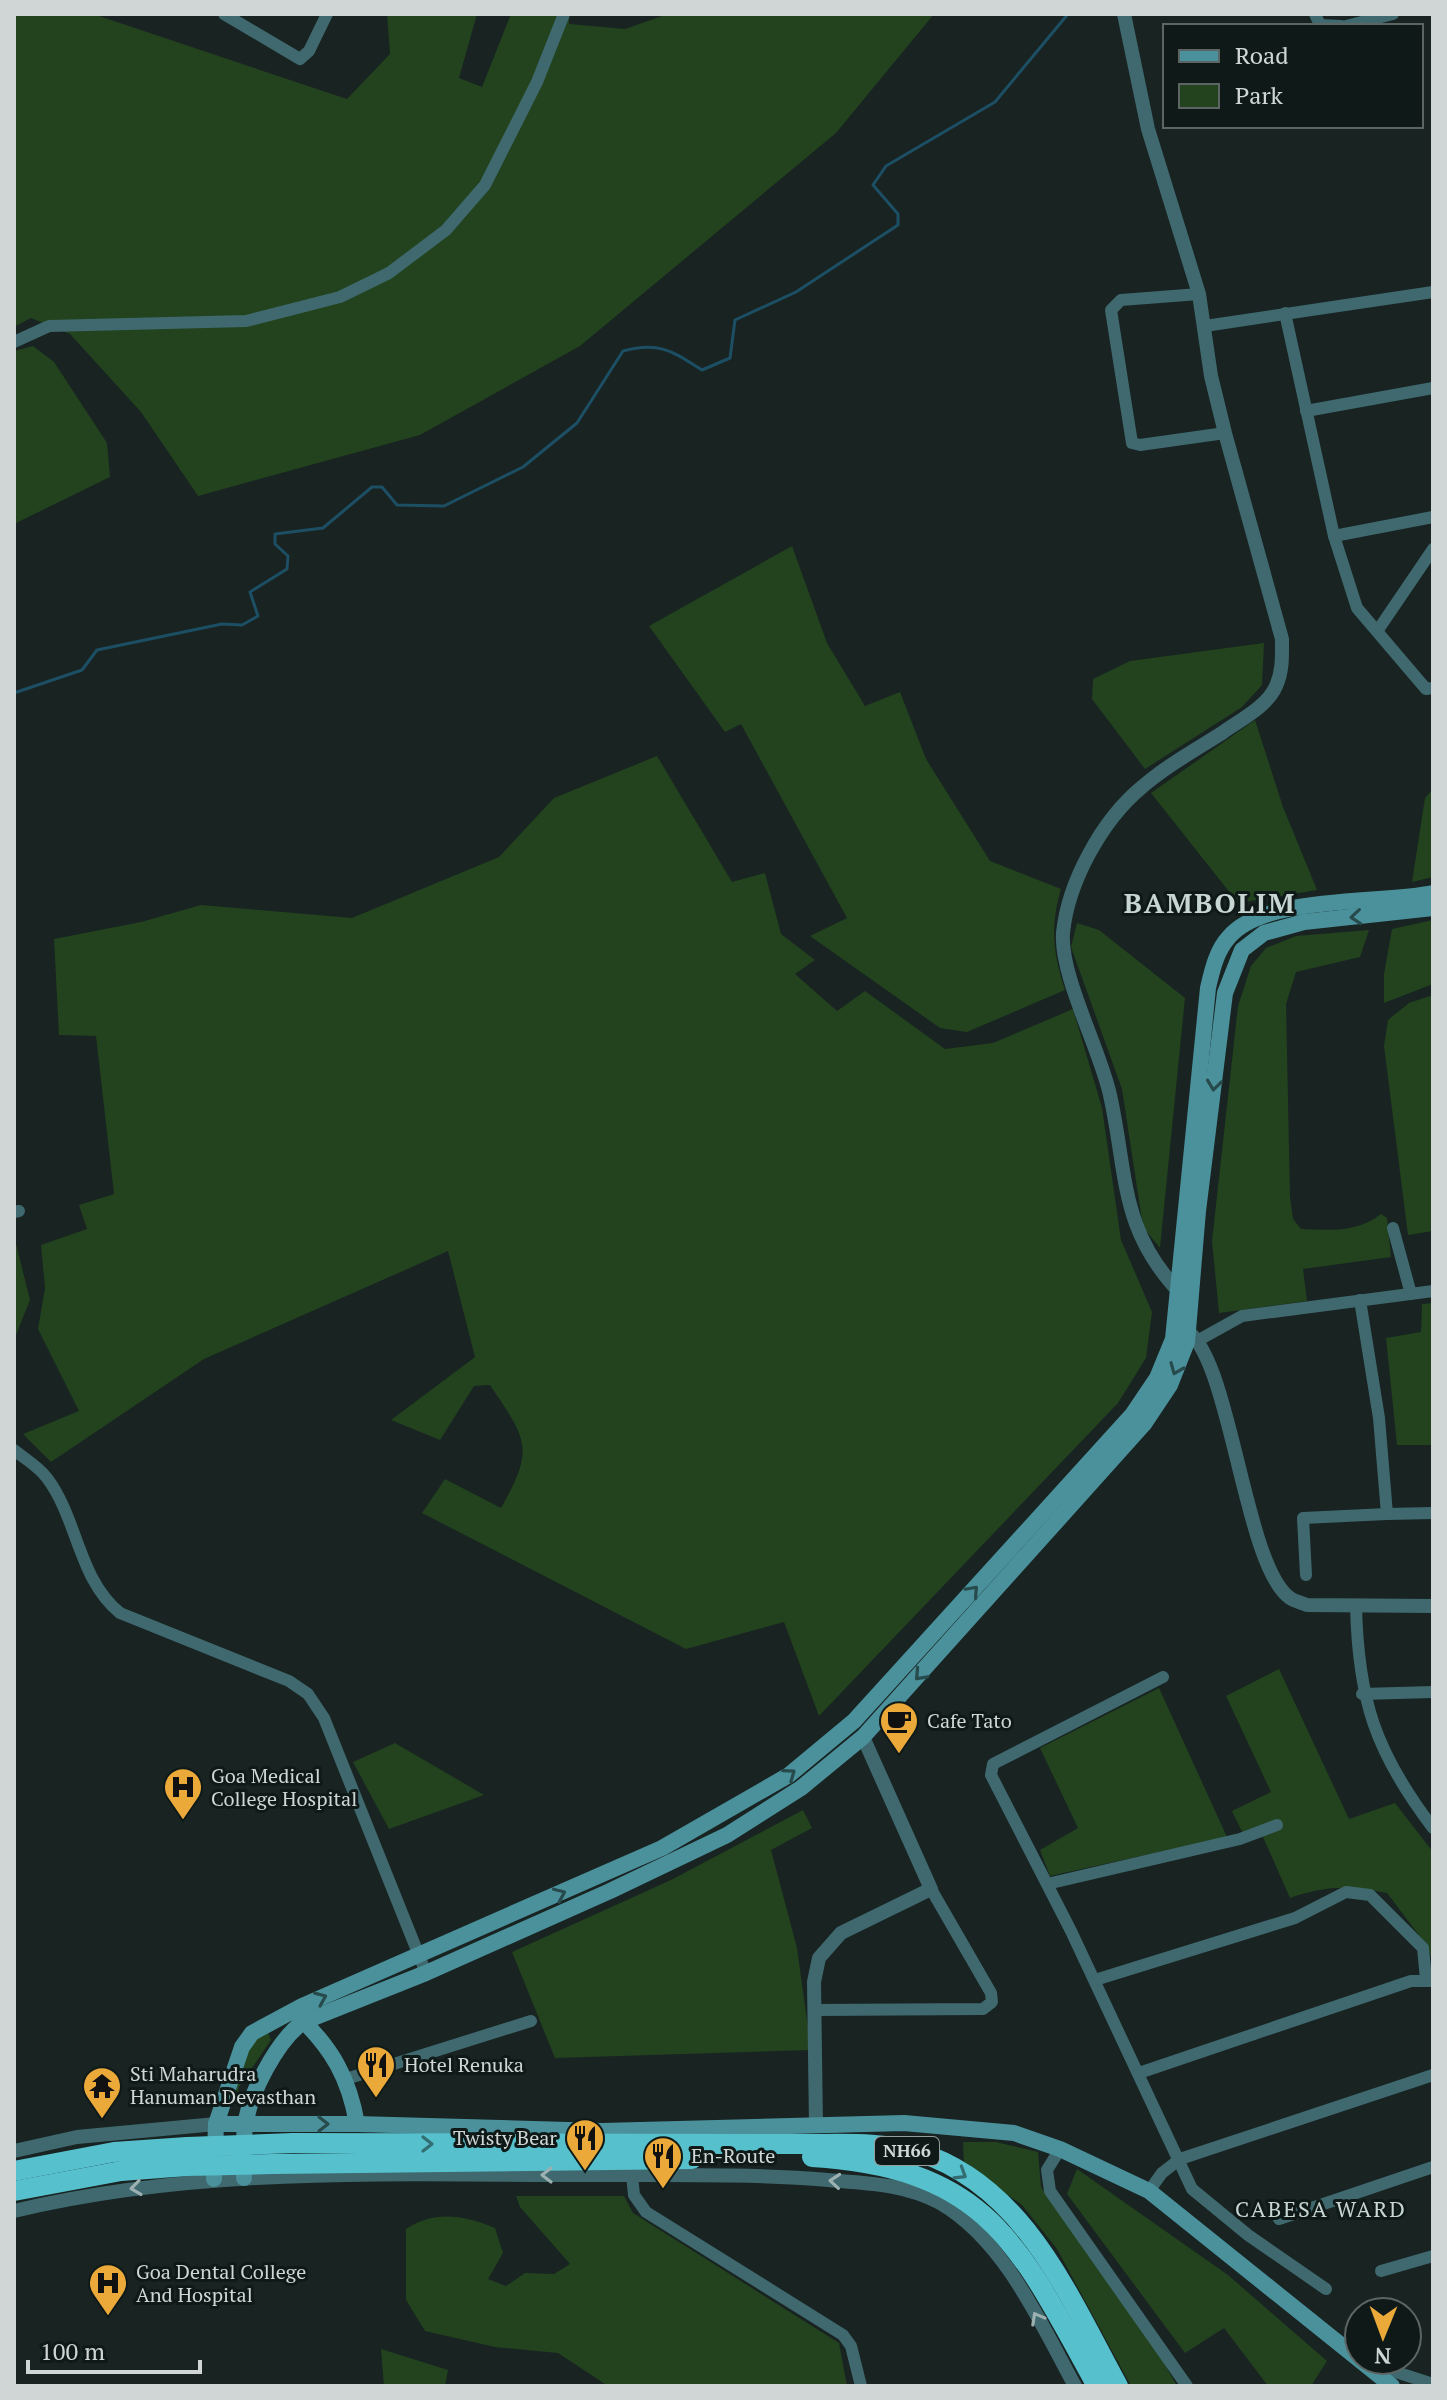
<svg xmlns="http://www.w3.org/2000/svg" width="1447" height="2400" font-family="'PT Serif',serif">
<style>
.green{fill:#22431e}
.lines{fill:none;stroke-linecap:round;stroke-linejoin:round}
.stream{stroke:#1d4f64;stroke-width:3}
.minor{stroke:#3f696e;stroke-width:12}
.tertiary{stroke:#3f696e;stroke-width:14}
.secondary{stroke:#4b919b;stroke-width:16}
.trunk{stroke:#57c0cd;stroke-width:20}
.trunk-bridge{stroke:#57c0cd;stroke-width:20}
.oneway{stroke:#274a4c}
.oneway2{stroke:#336d72}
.oneway3{stroke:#9db0b1}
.labels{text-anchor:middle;stroke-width:6;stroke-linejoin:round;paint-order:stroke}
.shield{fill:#0f1a18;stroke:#959e9c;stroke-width:2}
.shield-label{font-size:18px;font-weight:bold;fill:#cfd6d5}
.poi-label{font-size:20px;fill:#cfd6d5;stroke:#0f1a18;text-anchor:start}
.neighbourhood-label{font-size:22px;letter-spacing:2px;fill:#c7d6d3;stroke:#0f1a18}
.district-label{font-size:28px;font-weight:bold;letter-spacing:2px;fill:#c7d6d3;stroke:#0f1a18}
</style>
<rect width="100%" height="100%" fill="#182322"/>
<g class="green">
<path d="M 14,14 L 93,14 L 347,99 L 390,54 L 387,14 L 477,14 L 459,78 L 482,87 L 511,14 L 569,14 L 569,24 L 625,29 L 668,14 L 934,14 L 836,133 L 580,346 L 420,435 L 198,496 L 141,412 L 70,334 L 31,318 L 14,327 Z"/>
<path d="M 33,346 L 54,362 L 107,443 L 110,477 L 14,524 L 14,351 Z"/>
<path d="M 792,546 L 827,643 L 865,706 L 900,692 L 926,759 L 990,861 L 1061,889 C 1050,926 1053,954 1065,990 L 967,1032 L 940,1028 L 810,936 L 847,918 L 741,724 L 725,732 L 649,626 Z"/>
<path d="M 1264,643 L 1262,685 L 1242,707 L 1145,769 L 1092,699 L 1093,679 L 1130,661 Z"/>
<path d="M 1255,720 L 1283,807 L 1317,890 L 1238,903 L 1151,793 Z"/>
<path d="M 657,756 L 732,882 L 765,873 L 781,934 L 815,960 L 795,974 L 837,1011 L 865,991 L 945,1049 L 993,1043 L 1073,1009 L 1102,1108 L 1121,1240 L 1152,1312 L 1146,1358 L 1118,1403 L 819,1716 L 784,1622 L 686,1649 L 422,1513 L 445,1479 L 501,1508 C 535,1448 527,1440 490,1385 L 474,1386 L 440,1440 L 391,1420 L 475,1357 L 448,1251 L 204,1359 L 51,1462 L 23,1434 L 79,1411 L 38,1329 L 45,1288 L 41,1245 L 87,1229 L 79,1205 L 114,1194 L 96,1036 L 59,1035 L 54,939 L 141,922 L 201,905 L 352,918 L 499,857 L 554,798 Z"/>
<path d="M 1433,789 L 1433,877 L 1412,882 L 1425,798 Z"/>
<path d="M 1433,920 L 1433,984 L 1384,1003 L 1384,974 L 1392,929 Z"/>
<path d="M 1077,923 L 1099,930 L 1185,998 L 1160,1248 L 1143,1227 L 1122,1089 L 1071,947 Z"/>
<path d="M 1369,930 L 1360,957 L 1296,972 L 1286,1004 L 1290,1197 L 1293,1219 L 1301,1229 C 1331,1230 1357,1233 1381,1214 L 1387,1218 L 1391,1257 L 1303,1269 L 1307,1301 L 1219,1313 L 1212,1241 L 1238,1006 L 1251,966 L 1266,948 L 1296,936 Z"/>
<path d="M 1433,995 L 1433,1231 L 1408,1235 L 1384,1046 L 1388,1020 L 1409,1003 Z"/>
<path d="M 14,1236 L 30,1300 L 14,1340 Z"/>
<path d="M 1433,1303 L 1433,1445 L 1397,1445 L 1386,1338 L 1421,1332 L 1422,1304 Z"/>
<path d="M 1279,1669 L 1349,1819 L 1395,1803 L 1433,1852 L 1433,1965 L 1428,1947 L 1387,1893 C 1350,1885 1324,1886 1290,1898 L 1263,1837 L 1246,1840 L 1232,1811 L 1271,1792 L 1226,1696 Z"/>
<path d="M 1159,1688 L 1227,1837 L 1050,1876 L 1040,1850 L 1078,1828 L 1040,1748 Z"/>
<path d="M 395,1743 L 484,1795 L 389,1829 L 353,1762 Z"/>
<path d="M 803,1810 L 812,1828 L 771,1850 L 797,1948 L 811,2050 L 555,2058 L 512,1952 L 671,1880 Z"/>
<path d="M 267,2030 L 271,2040 L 239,2087 L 236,2105 L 231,2105 L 239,2054 Z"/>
<path d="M 963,2142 L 996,2142 L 1038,2152 L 1041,2187 L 1157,2351 L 1177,2386 L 1131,2386 L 1057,2249 L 1022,2205 L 964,2164 Z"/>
<path d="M 1077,2169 L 1228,2275 L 1327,2361 L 1311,2386 L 1268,2386 L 1224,2328 L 1185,2353 L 1067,2194 Z"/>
<path d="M 516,2196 L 624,2196 L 633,2213 L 839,2343 L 847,2386 L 608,2386 L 558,2353 L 495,2347 L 425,2331 L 406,2300 L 406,2229 C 434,2210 464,2215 495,2228 L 503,2253 L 488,2279 L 506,2286 L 525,2273 L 554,2274 L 570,2264 L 520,2207 Z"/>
<path d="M 381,2349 L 448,2370 L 445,2386 L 384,2386 Z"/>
</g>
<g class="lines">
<path class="stream" d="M 14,693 L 82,670 L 97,650 L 222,624 L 242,625 L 258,616 L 250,592 L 287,569 L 288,556 L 275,544 L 275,534 L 323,528 L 372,487 L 382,487 L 397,505 L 444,506 L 523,467 L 577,423 L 623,351 C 659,341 672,351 702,370 L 730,358 L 735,320 L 796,292 L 898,225 L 898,214 L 873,185 L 886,166 L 995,102 L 1068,14"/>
<g class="minor">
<path d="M 224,14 L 300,59 L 309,51 L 327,14"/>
<path d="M 1315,14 L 1320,25 L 1341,26"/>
<path d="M 1346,26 L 1393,14"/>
<path d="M 1199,294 L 1121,300 L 1111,310 L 1132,443 L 1140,445 L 1225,433"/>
<path d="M 1285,313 L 1334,536 L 1357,608 L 1426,689 L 1433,688"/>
<path d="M 1205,326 L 1433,292"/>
<path d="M 14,342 L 49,326 L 246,321 L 340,297 L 389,273 L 446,230 L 485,185 L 537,82 L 564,14"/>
<path d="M 1306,411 L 1433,388"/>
<path d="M 1334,536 L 1433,517"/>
<path d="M 1378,630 L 1433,549"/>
<path d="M 14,1212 L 19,1211"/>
<path d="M 1393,1228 L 1411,1294"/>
<path d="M 1360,1300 L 1379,1418 L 1387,1514 L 1433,1513"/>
<path d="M 1197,1341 L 1242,1316 L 1433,1291"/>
<path d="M 14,1450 C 24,1458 39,1467 47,1478 C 78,1519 78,1579 120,1613 L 289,1681 L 308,1694 L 324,1718 L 426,1973"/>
<path d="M 1306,1575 L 1303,1518 L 1387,1514"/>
<path d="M 1356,1605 C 1358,1699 1375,1752 1433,1828"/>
<path d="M 1163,1677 L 993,1764 L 991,1775 L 1071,1931 L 1192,2189 L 1248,2235 L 1326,2289"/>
<path d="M 1362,1694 L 1433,1692"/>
<path d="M 1047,1884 L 1240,1839 L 1277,1825"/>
<path d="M 1095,1980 L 1295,1918 L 1346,1892 L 1370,1895 L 1423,1948 L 1426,1979"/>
<path d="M 815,2010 L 983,2009 L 992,2002 L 991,1993 L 931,1889"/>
<path d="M 1139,2073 L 1411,1981 L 1432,1981"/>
<path d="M 346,2079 L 531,2021"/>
<path d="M 1060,2149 L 1047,2170 L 1050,2191 L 1187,2386"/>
<path d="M 632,2175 L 634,2195 L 646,2212 L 843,2335 L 851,2346 L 861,2386"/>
<path d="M 1149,2191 L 1162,2173 L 1180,2159 L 1433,2075"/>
<path d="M 1279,2219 L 1433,2167"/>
<path d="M 1381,2271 L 1433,2256"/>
<path d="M 1368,2363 L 1433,2384"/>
</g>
<g class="tertiary">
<path d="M 1124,14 L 1148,129 L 1199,294 L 1211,376 L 1225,433 L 1282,639 C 1282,655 1283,671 1276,686 C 1267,707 1240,720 1222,733 C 1195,750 1166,766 1142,787 C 1102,820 1068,882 1063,933 C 1060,976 1100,1049 1110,1095 C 1128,1176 1119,1230 1182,1295"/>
<path d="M 1183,1328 C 1231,1350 1243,1565 1290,1598 C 1294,1601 1302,1603 1307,1605 L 1433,1606"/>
<path d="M 816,2126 L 814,1982 L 819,1958 L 841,1933 L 931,1889 L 863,1737"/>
<path d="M 14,2151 L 77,2137 L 216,2124"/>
<path d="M 14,2211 C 209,2164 411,2176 610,2175 C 683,2175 755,2174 828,2180 C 866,2183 906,2184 940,2203 C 1005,2241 1040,2322 1075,2386"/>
</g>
<g class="secondary">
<path d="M 298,2016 C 332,2048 349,2078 357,2124"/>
<path d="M 216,2124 L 357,2124 L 602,2131 L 904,2123 L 1014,2133 L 1060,2149 L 1149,2191 L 1392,2386"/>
<path d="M 244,2178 C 244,2161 243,2143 245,2127 C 249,2094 277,2041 303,2022 L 426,1973 L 610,1891 L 727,1835 L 801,1788 L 863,1737 L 1144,1424 L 1170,1385 L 1187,1342 L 1198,1211 L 1225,993 L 1242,950 L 1264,933 L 1304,922 L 1433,908"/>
<path d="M 214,2179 L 216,2124 L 242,2047 L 252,2033 L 302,2006 L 662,1848 L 789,1775 L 854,1721 L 1132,1415 L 1157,1378 L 1173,1339 L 1208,988 C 1212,971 1216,951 1229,937 C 1264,895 1380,904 1433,893"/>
</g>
<g class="trunk">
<path d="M 293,2143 L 809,2144 C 844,2144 884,2142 918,2152 C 1024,2185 1069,2297 1118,2386"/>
<path d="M 812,2157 C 989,2168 1019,2245 1097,2386"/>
<path d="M 273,2164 L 692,2159"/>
<path d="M 14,2171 L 114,2152 L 187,2147"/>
<path d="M 14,2191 L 121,2171 L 187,2166"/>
</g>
<g class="trunk-bridge">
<path d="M 187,2147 L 293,2143"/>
<path d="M 187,2166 L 273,2164"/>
</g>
</g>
<defs><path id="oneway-chevron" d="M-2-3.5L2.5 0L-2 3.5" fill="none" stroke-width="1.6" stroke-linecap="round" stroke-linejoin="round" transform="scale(2)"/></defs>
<g class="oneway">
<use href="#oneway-chevron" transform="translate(1356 917) rotate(175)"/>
<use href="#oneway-chevron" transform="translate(1214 1085) rotate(97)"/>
<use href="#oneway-chevron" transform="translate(1176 1369) rotate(112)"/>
<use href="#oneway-chevron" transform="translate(973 1591) rotate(-48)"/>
<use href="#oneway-chevron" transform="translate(920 1675) rotate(133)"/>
<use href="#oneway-chevron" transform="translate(790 1774) rotate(-36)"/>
<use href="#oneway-chevron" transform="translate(560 1894) rotate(-24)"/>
<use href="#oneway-chevron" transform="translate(321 1998) rotate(-23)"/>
<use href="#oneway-chevron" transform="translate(323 2124)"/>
</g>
<g class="oneway2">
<use href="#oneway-chevron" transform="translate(427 2144)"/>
<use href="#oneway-chevron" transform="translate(961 2174) rotate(32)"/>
</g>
<g class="oneway3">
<use href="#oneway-chevron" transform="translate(547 2175) rotate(180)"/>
<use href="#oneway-chevron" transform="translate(835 2181) rotate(-175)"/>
<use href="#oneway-chevron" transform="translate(136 2188) rotate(172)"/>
<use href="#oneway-chevron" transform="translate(1037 2318) rotate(-119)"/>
</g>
<defs>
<g id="cafe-pin" transform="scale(2)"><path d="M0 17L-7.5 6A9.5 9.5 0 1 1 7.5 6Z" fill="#eba939" stroke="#0f1a18"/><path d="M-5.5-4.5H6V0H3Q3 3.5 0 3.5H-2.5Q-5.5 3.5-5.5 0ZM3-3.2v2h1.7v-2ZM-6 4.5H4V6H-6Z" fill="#111"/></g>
<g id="hospital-pin" transform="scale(2)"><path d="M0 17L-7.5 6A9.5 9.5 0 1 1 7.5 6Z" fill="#eba939" stroke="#0f1a18"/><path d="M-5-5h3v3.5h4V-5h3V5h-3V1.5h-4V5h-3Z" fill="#111"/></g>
<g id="restaurant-pin" transform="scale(2)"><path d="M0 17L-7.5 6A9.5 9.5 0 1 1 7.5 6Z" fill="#eba939" stroke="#0f1a18"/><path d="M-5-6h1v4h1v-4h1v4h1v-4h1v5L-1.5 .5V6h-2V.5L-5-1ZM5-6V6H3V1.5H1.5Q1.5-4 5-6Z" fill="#111"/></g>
<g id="temple-pin" transform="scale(2)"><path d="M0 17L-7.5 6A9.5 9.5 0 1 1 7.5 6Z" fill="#eba939" stroke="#0f1a18"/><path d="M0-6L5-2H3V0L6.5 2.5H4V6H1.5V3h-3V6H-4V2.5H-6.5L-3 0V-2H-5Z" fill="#111"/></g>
</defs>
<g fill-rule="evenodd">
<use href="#cafe-pin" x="899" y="1721"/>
<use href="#hospital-pin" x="183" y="1787"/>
<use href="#restaurant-pin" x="376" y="2065"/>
<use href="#temple-pin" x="102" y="2086"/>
<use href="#restaurant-pin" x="585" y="2138"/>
<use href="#restaurant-pin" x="663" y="2156"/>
<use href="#hospital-pin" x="108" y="2283"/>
</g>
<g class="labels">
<rect class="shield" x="875" y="2137" width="64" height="28" rx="6"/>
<g class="shield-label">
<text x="907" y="2157">NH66</text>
</g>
<g class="poi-label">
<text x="927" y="1728">Cafe Tato</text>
<text x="211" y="1783">Goa Medical<tspan x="211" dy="23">College Hospital</tspan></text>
<text x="404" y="2072">Hotel Renuka</text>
<text x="130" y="2081">Sti Maharudra<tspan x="130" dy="23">Hanuman Devasthan</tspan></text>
<text x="557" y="2145" text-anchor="end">Twisty Bear</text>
<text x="691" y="2163">En-Route</text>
<text x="136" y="2279">Goa Dental College<tspan x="136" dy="23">And Hospital</tspan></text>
</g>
<g class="neighbourhood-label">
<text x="1321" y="2217">CABESA WARD</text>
</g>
<g class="district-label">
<text x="1210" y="913">BAMBOLIM</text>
</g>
</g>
<rect width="1447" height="2400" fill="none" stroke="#cfd6d5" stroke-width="32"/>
<rect x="1163" y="24" width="260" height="104" fill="#0f1a18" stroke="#5c6564" stroke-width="2"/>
<rect x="1179" y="50" width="40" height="12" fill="#4b919b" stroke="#5c6564" stroke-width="2"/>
<text x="1235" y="64" font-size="24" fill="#cfd6d5">Road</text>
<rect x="1179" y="84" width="40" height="24" fill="#22431e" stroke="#5c6564" stroke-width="2"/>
<text x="1235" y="104" font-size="24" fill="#cfd6d5">Park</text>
<g transform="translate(1383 2336) rotate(181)"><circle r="38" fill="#0f1a18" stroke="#5c6564" stroke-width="2"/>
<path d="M0-6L14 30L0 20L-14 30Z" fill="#eba939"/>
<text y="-12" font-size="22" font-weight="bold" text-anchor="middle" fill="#cfd6d5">N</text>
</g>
<path d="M28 2360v12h172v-12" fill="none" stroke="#cfd6d5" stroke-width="4"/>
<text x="40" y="2360" font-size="24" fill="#cfd6d5" stroke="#0f1a18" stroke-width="6" paint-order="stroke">100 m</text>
</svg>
